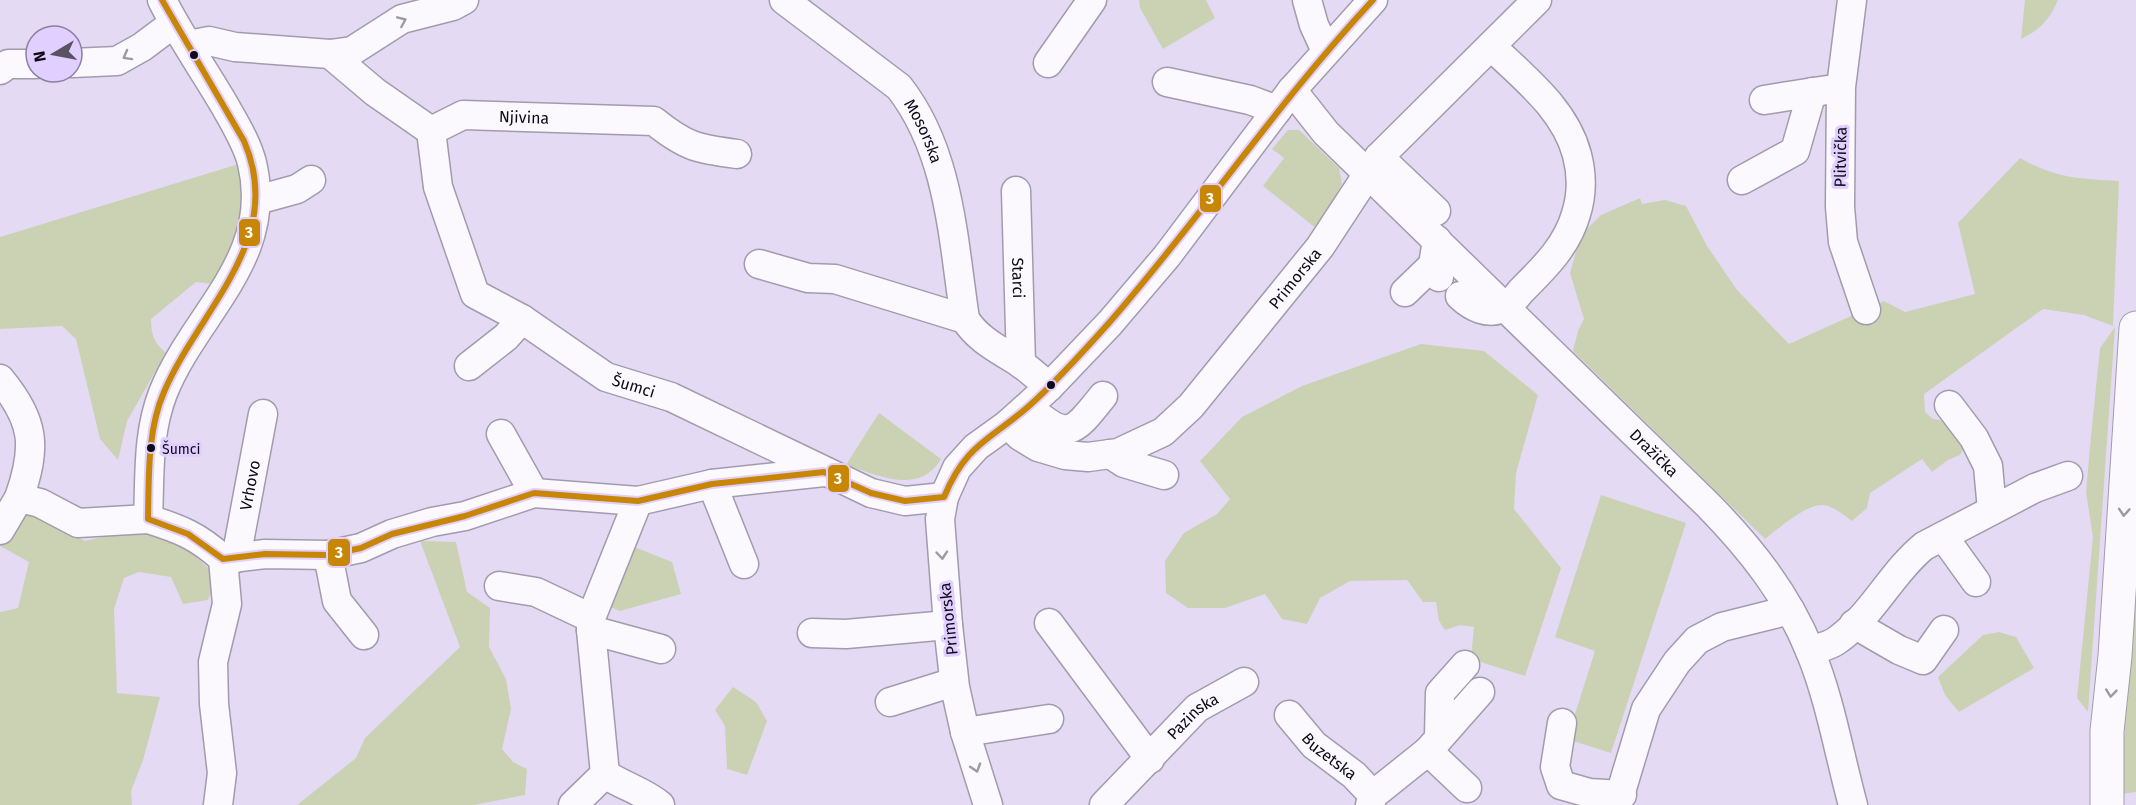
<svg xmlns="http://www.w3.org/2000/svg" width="2136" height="805" font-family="'Fira Sans',sans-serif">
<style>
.green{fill:#cbd2b4}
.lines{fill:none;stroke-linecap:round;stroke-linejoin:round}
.minor-casing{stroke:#a29bae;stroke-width:31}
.highway-casing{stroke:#a29bae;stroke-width:35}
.minor{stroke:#fbf9fd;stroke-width:28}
.highway{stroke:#fbf9fd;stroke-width:33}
.bus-1-casing{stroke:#e0cfff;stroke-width:10}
.bus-1{stroke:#c88605;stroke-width:6}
.oneway{stroke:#9c99a1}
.bus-dot{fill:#0e0817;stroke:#e0cfff;stroke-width:2}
.labels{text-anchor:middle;stroke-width:6;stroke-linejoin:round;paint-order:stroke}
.bus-label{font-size:14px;fill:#0e0817;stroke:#e0cfff;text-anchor:start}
.street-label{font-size:16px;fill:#0e0817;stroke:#e0cfff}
.line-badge{stroke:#e0cfff;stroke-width:2}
.badge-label{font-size:16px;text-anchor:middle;font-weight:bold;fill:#fff}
</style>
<rect width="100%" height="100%" fill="#e4daf4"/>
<g class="green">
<path d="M 1139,0 L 1206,0 L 1215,18 L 1163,49 L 1140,8 Z"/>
<path d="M 2025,0 L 2058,0 C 2050,19 2040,30 2021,39 Z"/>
<path d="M 1288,130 L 1299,130 L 1339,168 L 1342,184 L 1317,229 L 1263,186 L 1284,158 L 1272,149 Z"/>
<path d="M 2020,158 C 2055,178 2079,179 2119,181 L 2113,326 L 2084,315 L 2043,309 L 1924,394 L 1925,412 L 1933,419 L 1945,421 L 1964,447 L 1960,455 L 1948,460 L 1932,472 L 1922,459 L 1870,493 L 1867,508 L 1852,521 C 1844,515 1833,506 1823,505 C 1806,504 1778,529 1765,539 L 1573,351 L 1578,331 L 1584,319 L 1570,273 L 1581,235 L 1601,215 L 1640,198 L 1642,204 L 1665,200 L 1686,206 L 1707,246 L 1737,290 L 1789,344 L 1884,301 L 1905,312 L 1975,294 L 1958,223 Z"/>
<path d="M 242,163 L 247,197 L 220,285 L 196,282 L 151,319 C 151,334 154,343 166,353 L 127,421 L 118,460 L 100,439 L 76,339 L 62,326 L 0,329 L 0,237 Z"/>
<path d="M 2115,327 L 2088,712 L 2077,698 L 2093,537 L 2086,492 L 2091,436 L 2100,348 Z"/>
<path d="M 1421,344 L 1484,351 L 1538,395 L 1516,473 L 1514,509 L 1561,568 L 1525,676 L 1471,659 L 1474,627 L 1460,625 L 1445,630 L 1439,621 L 1436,602 L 1423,602 L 1407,580 L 1350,581 L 1320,598 L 1307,624 L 1282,619 L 1265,594 L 1225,608 L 1188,608 L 1166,593 L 1165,561 L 1184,533 L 1217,514 L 1230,499 L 1200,461 L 1242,417 L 1302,386 Z"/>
<path d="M 879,413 L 941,459 C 919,496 878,475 846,465 Z"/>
<path d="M 1601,495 L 1686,523 L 1611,753 L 1567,739 L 1595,651 L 1555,637 Z"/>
<path d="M 22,510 L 85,541 L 138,529 L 182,544 L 217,576 L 208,600 L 183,604 L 171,577 L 139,572 L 124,578 L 114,609 L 117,693 L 160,697 L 143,760 L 131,791 L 132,805 L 0,805 L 0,612 L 18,608 L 29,562 L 0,546 Z"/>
<path d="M 2136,527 L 2136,792 L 2121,794 Z"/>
<path d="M 420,541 L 456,542 L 467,592 L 490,608 L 489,647 L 506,679 L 511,709 L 502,749 L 513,762 L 527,769 L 525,795 L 474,805 L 297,805 L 356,758 L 365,738 L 460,647 Z"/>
<path d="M 627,544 L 672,562 L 681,594 L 620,611 L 604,604 Z"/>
<path d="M 1999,632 L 2016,637 L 2034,668 L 1959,712 L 1945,695 L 1938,677 L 1983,635 Z"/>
<path d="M 733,687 L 756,702 L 767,721 L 747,775 L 727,769 L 725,726 L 715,710 Z"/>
</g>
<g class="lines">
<g class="minor-casing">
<g id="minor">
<path d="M 162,0 C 180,36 204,70 225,106 C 235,124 247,143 252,163 C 275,259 194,314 163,393 C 147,434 150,476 148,519 C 180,529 198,536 223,559 L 227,604 L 213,662 L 214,704 L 222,773 L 218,805"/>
<path id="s1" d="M 784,0 L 899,87 C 950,152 953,240 965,319 C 978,340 1000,350 1020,363 C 1030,370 1040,379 1049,387"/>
<path d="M 1307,0 L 1314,25 L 1326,51"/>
<path d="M 1852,0 L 1841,87 L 1840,207 L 1843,242 L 1866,310"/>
<path d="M 189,45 L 209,41 L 235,47 L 330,54 L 352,51 L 402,19 L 453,6 L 464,0"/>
<path id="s2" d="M 330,54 L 375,92 L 431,131 L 463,115 L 654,121 C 686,147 698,149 737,154"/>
<path d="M 72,63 L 117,61 L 142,47 L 174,23"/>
<path d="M 1048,63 L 1092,0"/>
<path d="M 0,70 L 8,64 L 36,64"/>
<path d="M 1167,82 L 1250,100 L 1277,110"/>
<path id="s3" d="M 1292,90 L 1326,133 L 1708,505 C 1750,548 1787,594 1810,651 C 1830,699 1839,754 1853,805"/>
<path d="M 1764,100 L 1827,90"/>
<path id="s4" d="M 431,131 L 438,187 L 475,294 L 522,319 L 606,377 L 671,397 L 871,493 L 905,501 L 944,497"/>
<path d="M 1379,157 L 1436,211"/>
<path d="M 1742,180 L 1795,151 L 1812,92"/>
<path id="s5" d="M 1016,191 L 1021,364"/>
<path d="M 257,200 L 297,189 L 311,180"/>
<path d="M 1437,240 L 1433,265 L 1439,277"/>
<path d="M 759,264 L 808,278 L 835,279 L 965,319"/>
<path d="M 1405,292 L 1433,265"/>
<path d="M 1460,296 C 1472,307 1488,316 1505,307 C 1511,304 1517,296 1521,291 C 1544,268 1567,246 1576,214 C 1582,195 1582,174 1577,155 C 1565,109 1524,78 1491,46"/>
<path d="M 469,366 L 506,337 L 522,319"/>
<path d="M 0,379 C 35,421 37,447 19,498"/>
<path d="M 1949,405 L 1974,438 L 1988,466 L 1992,510"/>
<path d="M 1028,407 C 1068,441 1072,435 1103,396"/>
<path id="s6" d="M 1008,424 L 1020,436 L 1038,447 L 1065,455 L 1088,457 L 1118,453 L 1163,432 L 1191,406 L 1320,247 L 1379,157 L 1537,0"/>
<path d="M 501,434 L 534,493"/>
<path d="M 1110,454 L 1124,463 L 1164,475"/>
<path d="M 712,484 L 744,564"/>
<path d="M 638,501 L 591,618 L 591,630 L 605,774 C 623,786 643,791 660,805"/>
<path d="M 0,530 L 19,498 L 40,503 L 78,523 L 148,519"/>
<path d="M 1943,536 L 1976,582"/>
<path d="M 328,555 L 337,601 L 364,635"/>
<path id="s7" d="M 236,558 L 263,414"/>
<path d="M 223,559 L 265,554 L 328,555 L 361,548 L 392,534 L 432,522 L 465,516 L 534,493 L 638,501 L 712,484 L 824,472"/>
<path d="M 499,586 L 536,592 L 591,618"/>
<path d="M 1049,623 L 1150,759"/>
<path d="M 1854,624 L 1899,650 L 1923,660 L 1944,630"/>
<path d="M 591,630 L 661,649"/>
<path d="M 812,633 L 846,634 L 948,625"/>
<path d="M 1810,651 C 1818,648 1829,646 1836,641 C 1871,617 1891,573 1924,546 L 2035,488 L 2068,476"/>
<path d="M 890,702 L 954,682"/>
<path id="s8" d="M 1289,715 L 1314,745 L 1354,775 L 1373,795"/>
<path d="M 1562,723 L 1555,767 L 1561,785 L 1589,793 L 1622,795"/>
<path d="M 965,732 L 1049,719"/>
<path d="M 1439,736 L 1440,693 L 1465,665"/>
<path d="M 1428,751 L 1467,788"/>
<path d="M 573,805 L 605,774"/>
<path d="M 988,805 L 965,732 L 955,687 L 948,625 L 940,519 L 944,497 L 957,468 L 976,447 L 1008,424 L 1049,387 L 1110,323 L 1167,256 L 1292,90 L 1373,0"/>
<path id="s9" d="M 1104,805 L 1197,708 L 1244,682"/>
<path d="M 1370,805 L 1373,795 L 1428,751 L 1480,692"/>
<path d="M 1617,805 L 1646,709 L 1677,662 L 1697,640 L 1722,627 L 1790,610"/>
</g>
</g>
<g class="highway-casing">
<path id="highway" d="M 2107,805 L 2107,731 L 2115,656 L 2136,328"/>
</g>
<use href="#minor" class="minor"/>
<use href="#highway" class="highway"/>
<g class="bus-1-casing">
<path id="bus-1" d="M 162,0 L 244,141 C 287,240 199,309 164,392 C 147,431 149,477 148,519 L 188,534 L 223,559 L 265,554 L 328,555 L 361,548 L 392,534 L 465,516 L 534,493 L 638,501 L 712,484 L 824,472 L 871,493 L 905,501 L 944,497 C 966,444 989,441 1029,406 C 1057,381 1083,352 1108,324 C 1200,219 1278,102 1373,0"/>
</g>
<use href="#bus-1" class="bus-1"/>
</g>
<defs><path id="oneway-chevron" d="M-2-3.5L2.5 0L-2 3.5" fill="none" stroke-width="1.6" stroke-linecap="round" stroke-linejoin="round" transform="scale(1.5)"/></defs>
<g class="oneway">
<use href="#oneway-chevron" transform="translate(402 21) rotate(-23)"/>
<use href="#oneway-chevron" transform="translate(127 56) rotate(151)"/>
<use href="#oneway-chevron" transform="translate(2124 512) rotate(94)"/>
<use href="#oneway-chevron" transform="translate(942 555) rotate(85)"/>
<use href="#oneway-chevron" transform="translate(2111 693) rotate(96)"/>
<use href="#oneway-chevron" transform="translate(976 768) rotate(72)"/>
</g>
<g class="bus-dot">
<circle cx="194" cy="55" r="5"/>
<circle cx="1051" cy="385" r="5"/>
<circle cx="151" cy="448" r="5"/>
</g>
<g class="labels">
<g class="bus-label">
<text x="162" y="454">Šumci</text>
</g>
<g class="street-label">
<text dy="6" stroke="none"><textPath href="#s2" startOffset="224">Njivina</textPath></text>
<text dy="6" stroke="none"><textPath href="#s1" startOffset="195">Mosorska</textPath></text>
<text transform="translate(1840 157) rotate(-89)" y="6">Plitvička</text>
<text dy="6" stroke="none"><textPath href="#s5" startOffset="87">Starci</textPath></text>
<text dy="6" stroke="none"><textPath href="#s6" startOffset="372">Primorska</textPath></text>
<text dy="6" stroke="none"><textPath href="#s4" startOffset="354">Šumci</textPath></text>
<text dy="6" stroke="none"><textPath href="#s3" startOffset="513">Dražička</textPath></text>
<text dy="6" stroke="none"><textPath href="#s7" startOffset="74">Vrhovo</textPath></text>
<text transform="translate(948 619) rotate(-96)" y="6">Primorska</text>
<text dy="6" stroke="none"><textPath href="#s9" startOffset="126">Pazinska</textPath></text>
<text dy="6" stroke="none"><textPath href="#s8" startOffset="58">Buzetska</textPath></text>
</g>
</g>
<g class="line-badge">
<rect x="1199" y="184" width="23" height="29" rx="6" fill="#c88605"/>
<rect x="238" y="218" width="23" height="29" rx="6" fill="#c88605"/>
<rect x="827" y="464" width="23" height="29" rx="6" fill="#c88605"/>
<rect x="327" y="538" width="24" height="29" rx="6" fill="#c88605"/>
</g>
<g class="badge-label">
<text x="1210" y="204">3</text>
<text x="249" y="238">3</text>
<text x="838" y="484">3</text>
<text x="339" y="558">3</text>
</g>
<g transform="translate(54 54) rotate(260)"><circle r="28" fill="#e0cfff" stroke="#8c7fa2" stroke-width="1.5"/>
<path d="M0-4.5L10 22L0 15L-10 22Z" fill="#595264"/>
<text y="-9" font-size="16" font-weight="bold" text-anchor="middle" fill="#0e0817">N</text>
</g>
</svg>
